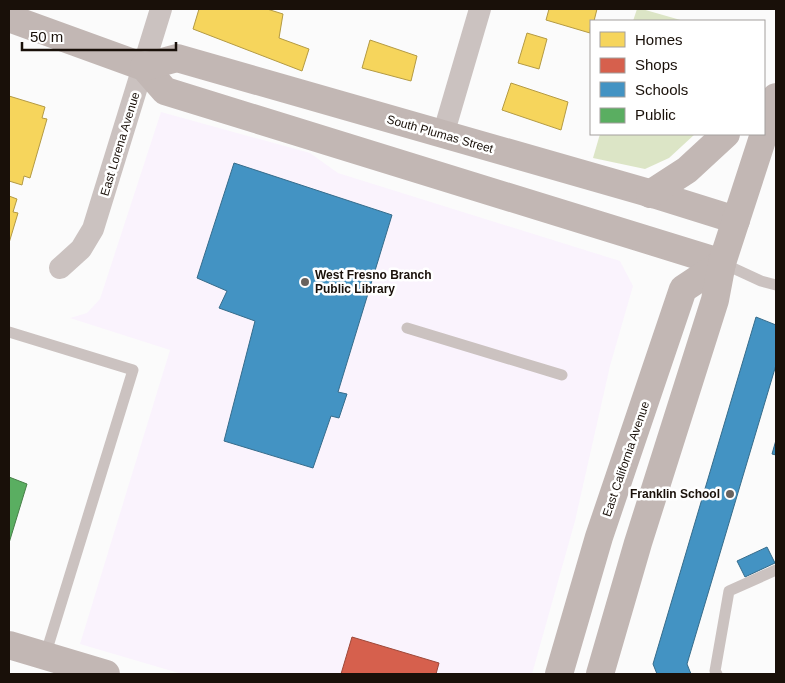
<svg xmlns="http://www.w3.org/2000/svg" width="785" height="683" font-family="Helvetica,sans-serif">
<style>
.commercial{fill:#faf3fd}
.green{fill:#dce5c6}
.homes{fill:#f6d55c;stroke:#b49a43}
.shops{fill:#d6604d;stroke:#9d4839}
.schools{fill:#4393c3;stroke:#366c8b}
.public{fill:#5aae61;stroke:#467f47}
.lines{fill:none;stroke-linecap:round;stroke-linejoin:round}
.lane{stroke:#cbc2c0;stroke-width:11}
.street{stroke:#cbc2c0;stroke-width:22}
.secondary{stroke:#c2b7b4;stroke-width:28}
.poi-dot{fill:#68625e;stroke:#fff;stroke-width:2}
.labels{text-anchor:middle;stroke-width:5;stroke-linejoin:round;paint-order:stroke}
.street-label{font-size:12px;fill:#191009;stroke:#fff}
.poi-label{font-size:12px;font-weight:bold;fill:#191009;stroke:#fff;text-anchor:start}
</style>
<rect width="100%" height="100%" fill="#fbfbfb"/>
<path class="commercial" d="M 161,112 L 310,153 L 338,173 L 620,261 L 633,286 L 610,366 L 575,521 L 532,674 L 182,674 L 80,644 L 170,350 L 70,318 L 87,313 L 100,299 Z"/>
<g class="green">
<path d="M 637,9 L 642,9 L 684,21 L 633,21 Z"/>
<path d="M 600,134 L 695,134 L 669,158 L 645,169 L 593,158 Z"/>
</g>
<g class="homes">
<path d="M 199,9 L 267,9 L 283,14 L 279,38 L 309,49 L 302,71 L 193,29 Z"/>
<path d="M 548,9 L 597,9 L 594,21 L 591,21 L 590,33 L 546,20 L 549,9 Z"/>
<path d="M 527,33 L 547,39 L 539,69 L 518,63 Z"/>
<path d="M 370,40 L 417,56 L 411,81 L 362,68 Z"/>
<path d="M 511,83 L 568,102 L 561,130 L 502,110 Z"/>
<path d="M 9,96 L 45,107 L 42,118 L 47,119 L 30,178 L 24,176 L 22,185 L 9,181 Z"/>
<path d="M 9,196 L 17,199 L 13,212 L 18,213 L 9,243 Z"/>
</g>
<path class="shops" d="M 352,637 L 439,663 L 436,674 L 341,674 Z"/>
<g class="schools">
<path d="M 234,163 L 392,215 L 338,392 L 347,394 L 339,418 L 331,416 L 313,468 L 224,441 L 255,321 L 219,308 L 227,291 L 197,278 Z"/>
<path d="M 756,317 L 776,325 L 776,365 L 687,664 L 691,674 L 657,674 L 653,664 Z"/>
<path d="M 776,440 L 776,455 L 772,454 Z"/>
<path d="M 767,547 L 775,563 L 745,577 L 737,561 Z"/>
</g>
<path class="public" d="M 9,477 L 27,484 L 9,543 Z"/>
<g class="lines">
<g class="lane">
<path d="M 722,263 L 761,281 L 776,285"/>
<path d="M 407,328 L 562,375"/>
<path d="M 9,332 L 133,370 L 45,656"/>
<path d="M 717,674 L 715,671 L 729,591 L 776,570"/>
</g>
<g class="street">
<path d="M 443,135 L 480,9"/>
<path d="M 60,268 L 81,249 L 93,229 L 161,9"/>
</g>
<g class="secondary">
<path d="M 9,18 L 144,67 L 165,91 L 722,263"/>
<path d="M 144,67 L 177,58 L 656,195 L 736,220"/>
<path d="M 650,194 L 687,170 L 726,134"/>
<path d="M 9,645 L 106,674"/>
<path d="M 559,674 L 599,537 L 683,289 L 722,263"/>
<path d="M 600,674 L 638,543 L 715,300 L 722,263 L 776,97"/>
</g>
</g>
<g class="poi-dot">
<circle cx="305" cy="282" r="5"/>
<circle cx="730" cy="494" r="5"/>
</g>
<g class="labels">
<g class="street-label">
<text transform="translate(440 134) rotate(16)" y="4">South Plumas Street</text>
<text transform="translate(120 144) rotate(-73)" y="4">East Lorena Avenue</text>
<text transform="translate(626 459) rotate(-71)" y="4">East California Avenue</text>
</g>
<g class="poi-label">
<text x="315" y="279">West Fresno Branch<tspan x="315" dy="14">Public Library</tspan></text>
<text x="720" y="498" text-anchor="end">Franklin School</text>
</g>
</g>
<rect width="785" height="683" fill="none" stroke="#191009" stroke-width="20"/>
<rect x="590" y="20" width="175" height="115" fill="#ffffff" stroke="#a39f9d"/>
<rect x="600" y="32" width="25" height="15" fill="#f6d55c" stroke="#a39f9d"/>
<text x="635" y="45" font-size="15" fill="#191009">Homes</text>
<rect x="600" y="58" width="25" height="15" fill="#d6604d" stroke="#a39f9d"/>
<text x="635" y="70" font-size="15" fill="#191009">Shops</text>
<rect x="600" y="82" width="25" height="15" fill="#4393c3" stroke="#a39f9d"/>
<text x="635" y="95" font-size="15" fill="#191009">Schools</text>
<rect x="600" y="108" width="25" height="15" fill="#5aae61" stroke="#a39f9d"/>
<text x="635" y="120" font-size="15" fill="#191009">Public</text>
<path d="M22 42v8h154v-8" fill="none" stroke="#191009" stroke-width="2.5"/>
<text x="30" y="42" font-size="15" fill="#191009" stroke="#ffffff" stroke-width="4" paint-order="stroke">50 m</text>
</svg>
